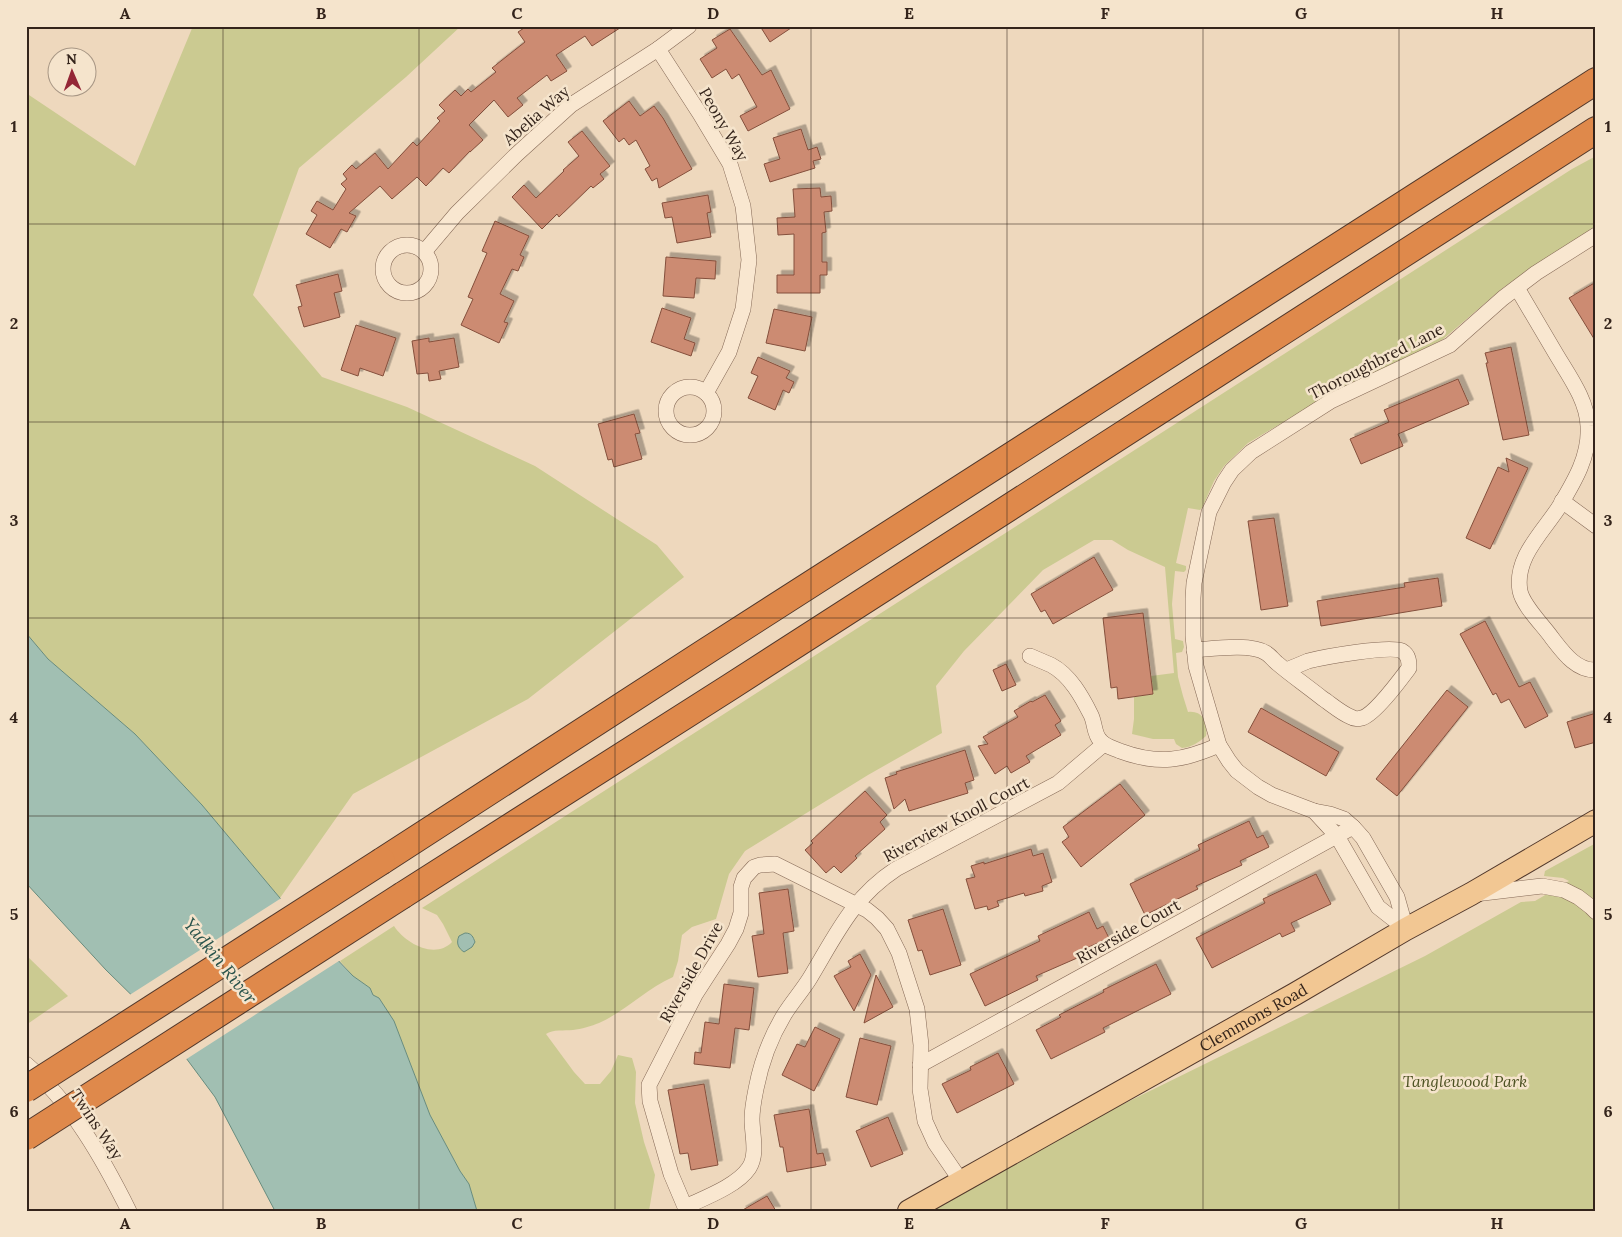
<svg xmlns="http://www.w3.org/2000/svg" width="1622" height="1237" font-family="Lora,serif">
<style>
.green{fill:#cbca91}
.water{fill:#a1bfb2;stroke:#688c7e}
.pier{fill:#eed8bd}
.building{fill:#cc8b72;stroke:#844f3c;filter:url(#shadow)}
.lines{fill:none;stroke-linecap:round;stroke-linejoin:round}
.minor-casing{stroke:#856956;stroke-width:16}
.primary-casing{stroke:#52382b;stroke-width:24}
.motorway-casing{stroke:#52382b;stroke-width:28}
.minor{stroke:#f9e7d0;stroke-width:15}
.primary{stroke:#f2c793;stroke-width:22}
.motorway{stroke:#df894b;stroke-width:26}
.motorway-bridge-casing{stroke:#52382b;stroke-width:28;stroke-linecap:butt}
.motorway-bridge{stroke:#df894b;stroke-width:26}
.grid{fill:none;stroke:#34241b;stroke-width:1;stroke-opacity:0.55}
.labels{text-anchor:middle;stroke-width:5;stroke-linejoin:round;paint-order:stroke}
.street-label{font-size:16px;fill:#34241b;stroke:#f5e4cc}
.park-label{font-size:16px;font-style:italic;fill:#4c5122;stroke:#f5e4cc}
.water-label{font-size:18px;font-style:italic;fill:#2a544c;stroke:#f5e4cc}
.neatline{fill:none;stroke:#34241b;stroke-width:2}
.grid-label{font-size:16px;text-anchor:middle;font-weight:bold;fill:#34241b}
</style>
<defs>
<filter id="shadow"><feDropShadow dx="4.5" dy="-4.5" stdDeviation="0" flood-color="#0004"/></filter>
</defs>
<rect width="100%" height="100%" fill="#eed8bd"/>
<g class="green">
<path d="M 193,26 L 461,26 L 406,77 L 299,168 L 253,295 L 322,377 L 407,407 L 535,466 L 657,545 L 684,577 L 528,699 L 353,794 L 280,898 L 202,805 L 135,734 L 48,659 L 26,633 L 26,93 L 135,166 Z"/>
<path d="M 1596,156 L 1596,226 L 1504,287 L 1442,340 L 1321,400 L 1248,443 L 1224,466 L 1214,481 L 1202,508 L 1200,510 L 1188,508 L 1176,563 L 1186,566 L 1186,570 L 1184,572 L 1175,571 L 1172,604 L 1175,639 L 1183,641 L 1184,647 L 1182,652 L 1176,653 L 1178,677 L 1183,696 L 1188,712 C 1203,710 1208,723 1206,736 C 1198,743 1192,747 1182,748 L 1176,744 L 1174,739 L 1153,739 L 1132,734 L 1134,719 L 1134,697 L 1153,694 L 1151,676 L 1174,673 L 1165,567 L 1128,550 L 1112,540 L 1094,540 L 1043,570 L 964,651 L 936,686 L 942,733 L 868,775 L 745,851 L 729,874 L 716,919 L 692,927 L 682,935 L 678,961 L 673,977 C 646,989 626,1011 599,1023 C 592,1026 581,1029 573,1030 C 564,1031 553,1029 546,1034 L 574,1072 L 585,1084 L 600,1084 L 611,1071 L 618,1055 L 632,1058 L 636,1072 L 635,1103 L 644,1142 L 655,1175 L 649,1211 L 477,1211 L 469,1184 L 460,1171 L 430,1115 L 394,1021 L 379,998 L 373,995 L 370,988 L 353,976 L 340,961 L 394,926 C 405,943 435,960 452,942 L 443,924 L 437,915 L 422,908 L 1572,169 Z"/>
<path d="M 1596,843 L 1596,1211 L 920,1211 L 928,1200 L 1425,956 L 1521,902 L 1535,901 L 1569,881 L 1563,878 L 1544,876 L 1545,871 Z"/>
<path d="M 26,955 L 68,996 L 26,1025 Z"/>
</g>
<g class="water">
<path d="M 26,633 L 48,659 L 135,734 L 202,805 L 290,910 L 353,976 L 370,988 L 373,995 L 379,998 L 394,1021 L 430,1115 L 460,1171 L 469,1184 L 477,1211 L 275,1211 L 215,1097 L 160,1023 L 106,970 L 26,883 Z"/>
<path d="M 465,933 C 472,933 473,937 475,942 L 472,947 L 464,952 C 458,948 456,943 459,936 Z"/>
</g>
<path class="pier" d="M 283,897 L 342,959 L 185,1060 L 158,1024 L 128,996 Z"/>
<g class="building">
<path d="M 527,26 L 623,26 L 592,46 L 585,36 L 556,55 L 567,71 L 551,81 L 547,75 L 517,98 L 523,105 L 508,117 L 494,100 L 469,125 L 483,140 L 470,152 L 470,151 L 449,173 L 443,168 L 426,186 L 417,177 L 392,199 L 380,186 L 349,213 L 356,216 L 347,232 L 341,229 L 330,248 L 306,234 L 317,215 L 311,211 L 317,201 L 333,210 L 346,189 L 341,184 L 347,179 L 343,174 L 352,165 L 356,169 L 375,153 L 388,169 L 413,142 L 417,146 L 440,121 L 437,118 L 445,111 L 439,105 L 455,90 L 461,96 L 468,89 L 471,92 L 496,72 L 492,68 L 525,42 L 518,32 Z"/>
<path d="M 760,26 L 794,26 L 770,42 Z"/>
<path d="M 730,29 L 762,75 L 771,70 L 790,109 L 748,131 L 740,116 L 757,107 L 739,74 L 732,79 L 726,69 L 712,78 L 700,59 L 717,48 L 712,40 Z"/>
<path d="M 629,101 L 640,116 L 654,106 L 663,118 L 692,169 L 659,188 L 657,178 L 652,181 L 645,169 L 650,166 L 636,140 L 629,145 L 624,138 L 619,142 L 603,121 Z"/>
<path d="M 801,129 L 808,150 L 817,147 L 821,159 L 813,161 L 815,168 L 770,182 L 764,164 L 780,159 L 773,138 Z"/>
<path d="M 582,131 L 610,166 L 600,174 L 604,179 L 593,188 L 591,186 L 559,217 L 557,214 L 542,229 L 512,197 L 524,185 L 536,198 L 564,171 L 563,170 L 579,156 L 568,142 Z"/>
<path d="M 820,188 L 821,197 L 831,196 L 832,211 L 824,212 L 826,232 L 822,233 L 822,262 L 827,262 L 827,275 L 820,275 L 820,293 L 777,293 L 777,275 L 794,275 L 794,234 L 778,235 L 777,218 L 795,217 L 793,189 Z"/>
<path d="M 708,195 L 711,212 L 707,213 L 711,237 L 677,243 L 672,217 L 665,218 L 662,203 Z"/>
<path d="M 495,221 L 529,236 L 520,255 L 524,257 L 518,271 L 512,269 L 500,294 L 514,301 L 504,322 L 508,323 L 499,343 L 461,325 L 473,299 L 468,297 L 487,253 L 482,251 Z"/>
<path d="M 666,257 L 716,261 L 715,279 L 696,278 L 694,298 L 663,296 Z"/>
<path d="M 338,274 L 342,291 L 334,293 L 340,317 L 304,327 L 298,307 L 302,306 L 296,285 Z"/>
<path d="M 1596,282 L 1596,342 L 1569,298 Z"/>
<path d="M 662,308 L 691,318 L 684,339 L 695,343 L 691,356 L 651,342 Z"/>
<path d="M 774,309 L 812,317 L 805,351 L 766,343 Z"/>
<path d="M 356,325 L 396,338 L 383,376 L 360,368 L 358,376 L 341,370 Z"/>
<path d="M 429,338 L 429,342 L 454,338 L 459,367 L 439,371 L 441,379 L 429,381 L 428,373 L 417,374 L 412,341 Z"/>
<path d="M 1511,347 L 1529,435 L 1503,440 L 1486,363 L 1488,363 L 1485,353 Z"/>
<path d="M 758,357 L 790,371 L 786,378 L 794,382 L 789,393 L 783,390 L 775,410 L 748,398 L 758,376 L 751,373 Z"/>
<path d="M 1458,379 L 1469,404 L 1398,434 L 1403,446 L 1361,464 L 1350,439 L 1389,422 L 1384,410 Z"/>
<path d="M 634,414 L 640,433 L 635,434 L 642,459 L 614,467 L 612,459 L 608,460 L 598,424 Z"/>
<path d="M 1506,458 L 1528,468 L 1490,549 L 1466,538 L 1498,467 L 1509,472 Z"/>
<path d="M 1274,518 L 1288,606 L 1261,610 L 1248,521 Z"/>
<path d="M 1094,557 L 1113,590 L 1053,624 L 1045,610 L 1041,612 L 1031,594 Z"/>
<path d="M 1438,578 L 1442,606 L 1321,626 L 1317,601 L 1405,587 L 1404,583 Z"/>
<path d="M 1143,613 L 1153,694 L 1118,699 L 1117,687 L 1111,688 L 1103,618 Z"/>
<path d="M 1485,621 L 1519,687 L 1530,682 L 1548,716 L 1525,728 L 1509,699 L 1501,703 L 1496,693 L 1493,695 L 1460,634 Z"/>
<path d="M 1006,664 L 1016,685 L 1002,691 L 993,670 Z"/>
<path d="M 1447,690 L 1468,707 L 1397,796 L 1376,779 Z"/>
<path d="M 1045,695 L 1061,721 L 1055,725 L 1061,735 L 1026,756 L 1030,762 L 1011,773 L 1007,766 L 995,774 L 978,746 L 988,744 L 983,737 L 1018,717 L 1014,711 L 1031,701 L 1032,702 Z"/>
<path d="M 1261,708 L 1339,752 L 1326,776 L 1248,732 Z"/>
<path d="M 1596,713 L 1596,742 L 1575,748 L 1567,722 Z"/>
<path d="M 965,750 L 974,780 L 965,783 L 968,793 L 909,811 L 905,799 L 894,809 L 885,778 L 897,774 L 896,772 Z"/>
<path d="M 1120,784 L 1145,815 L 1081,867 L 1062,842 L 1069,837 L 1063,827 Z"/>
<path d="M 865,791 L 887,815 L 880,822 L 885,829 L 855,856 L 857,858 L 841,873 L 834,866 L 826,873 L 805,850 L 813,843 L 811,841 Z"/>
<path d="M 1249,821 L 1257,838 L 1263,835 L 1269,847 L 1240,861 L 1242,865 L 1196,886 L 1198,889 L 1145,915 L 1130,884 L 1200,850 L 1198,845 Z"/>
<path d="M 1031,849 L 1033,856 L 1043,853 L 1052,882 L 1042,886 L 1043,891 L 1025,896 L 1024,893 L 997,901 L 999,906 L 988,910 L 987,906 L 975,909 L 966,879 L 975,877 L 971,866 L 984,862 L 984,864 Z"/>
<path d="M 1316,874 L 1331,904 L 1291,923 L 1295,931 L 1282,937 L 1280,933 L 1212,968 L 1196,938 L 1265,903 L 1263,899 Z"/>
<path d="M 788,889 L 794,931 L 783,933 L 788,973 L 758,977 L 752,936 L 764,934 L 759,893 Z"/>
<path d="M 943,909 L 961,965 L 930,975 L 922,950 L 918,951 L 908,920 Z"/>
<path d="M 1089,912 L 1097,929 L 1103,926 L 1109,938 L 1082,950 L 1084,955 L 1036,976 L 1038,980 L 985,1006 L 970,974 L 1040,941 L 1038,936 Z"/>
<path d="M 860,954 L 871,975 L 854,1011 L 834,976 L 851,967 L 848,961 Z"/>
<path d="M 1156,964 L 1171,994 L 1103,1028 L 1105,1032 L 1051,1059 L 1036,1030 L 1061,1017 L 1059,1015 L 1104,992 L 1103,990 Z"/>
<path d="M 876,975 L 893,1007 L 864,1023 Z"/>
<path d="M 724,984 L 754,988 L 749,1030 L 735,1028 L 730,1068 L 694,1064 L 695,1052 L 701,1053 L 705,1022 L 719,1024 Z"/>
<path d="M 815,1027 L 840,1039 L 814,1091 L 782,1075 L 797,1044 L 805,1047 Z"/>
<path d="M 860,1038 L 891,1046 L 877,1105 L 846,1097 Z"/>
<path d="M 998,1053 L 1014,1084 L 957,1113 L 942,1084 L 971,1070 L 970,1067 Z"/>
<path d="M 704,1084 L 718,1165 L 691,1170 L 688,1153 L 680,1154 L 668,1090 Z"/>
<path d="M 809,1109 L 817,1154 L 823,1153 L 826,1165 L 787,1172 L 783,1147 L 780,1147 L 774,1115 Z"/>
<path d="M 888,1117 L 903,1154 L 871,1167 L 856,1131 Z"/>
<path d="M 767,1196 L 776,1211 L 741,1211 Z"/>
</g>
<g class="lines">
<g class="minor-casing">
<g id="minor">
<path d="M 658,49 L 700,114 L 730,164 L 743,206 L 749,260 L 743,309 L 729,352 L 706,393"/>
<circle cx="407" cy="269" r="24"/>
<path d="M 424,252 L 457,213 L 517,154 L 571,105 L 658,49 L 689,26"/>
<path d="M 1517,288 C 1530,310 1543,332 1556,354 C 1569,376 1587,400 1588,426 C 1590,456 1574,482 1559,507 C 1543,532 1514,558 1520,591 C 1523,606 1543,625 1552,638 C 1563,652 1576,671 1596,670"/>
<circle cx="690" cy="411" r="24"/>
<path d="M 1562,501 L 1596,526"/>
<path d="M 1194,650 C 1211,649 1251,643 1266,653 C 1270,655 1273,660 1277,663 C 1291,675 1307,686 1322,698 C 1331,704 1341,713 1351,717 C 1354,719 1358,719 1362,718 C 1375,714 1400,680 1409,668 C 1409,662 1409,655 1402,651 C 1390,645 1324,657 1308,661 C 1301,664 1294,667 1286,670"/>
<path d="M 1030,656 C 1037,659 1044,662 1051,665 C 1070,675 1082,697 1091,715 C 1095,723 1094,734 1100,740 C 1104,746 1113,748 1120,751 C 1158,765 1183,761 1219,745"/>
<path d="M 1314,811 L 1330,814 L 1344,819 L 1354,828 L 1363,838 L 1397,897 L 1406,929"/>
<path d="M 1475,894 L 1542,886 L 1564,890 L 1578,897 L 1591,907 L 1596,912"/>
<path d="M 1406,929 L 1378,907 L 1337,836 L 1314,811 L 1272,795 L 1258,787 L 1237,771 L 1229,761 L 1219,745 L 1196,666 L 1193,636 L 1193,598 L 1194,583 L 1209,512 L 1224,482 L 1232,470 L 1251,452 L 1331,401 L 1450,345 L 1503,298 L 1536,273 L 1596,235"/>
<path d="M 26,1064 C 71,1102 103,1159 129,1211"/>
<path d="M 920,1065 L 1353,827"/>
<path d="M 961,1181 L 935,1143 L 925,1121 L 920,1089 L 921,1045 L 917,1009 L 899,953 L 887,929 L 877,918 L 867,910 L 775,864 L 760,865 L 754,867 L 744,878 L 741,887 L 741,913 L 736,929 L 728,944 L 695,995 L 649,1085 L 650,1101 L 671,1174 L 685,1207 C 704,1198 737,1186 749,1168 C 758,1154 752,1135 752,1119 C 752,1109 754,1099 756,1089 C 761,1063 770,1038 784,1015 C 792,1002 802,991 810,978 C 836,935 852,898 896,869 L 1058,783 L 1104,744"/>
</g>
</g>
<g class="primary-casing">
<g id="primary">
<path id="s1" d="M 909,1211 L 1295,994 L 1406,929 L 1471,894 L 1596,821"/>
</g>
</g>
<g class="motorway-casing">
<g id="motorway">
<path d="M 382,861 L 705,652 L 1596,81"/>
<path d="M 403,895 L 730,687 L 1596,130"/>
</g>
</g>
<use href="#minor" class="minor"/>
<use href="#primary" class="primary"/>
<use href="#motorway" class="motorway"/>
<g class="motorway-bridge-casing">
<g id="motorway-bridge">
<path d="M 26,1089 L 382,861"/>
<path d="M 26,1137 L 403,895"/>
</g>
</g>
<use href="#motorway-bridge" class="motorway-bridge"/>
</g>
<path class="grid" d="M 223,26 L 223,1211M 419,26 L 419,1211M 615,26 L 615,1211M 811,26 L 811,1211M 1007,26 L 1007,1211M 1203,26 L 1203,1211M 1399,26 L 1399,1211M 26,224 L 1596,224M 26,422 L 1596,422M 26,618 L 1596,618M 26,816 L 1596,816M 26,1012 L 1596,1012"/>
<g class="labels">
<g class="street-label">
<text transform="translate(536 115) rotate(-41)" y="6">Abelia Way</text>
<text transform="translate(724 124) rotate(60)" y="6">Peony Way</text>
<text transform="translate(1376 361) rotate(-27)" y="6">Thoroughbred Lane</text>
<text transform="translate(956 819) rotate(-28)" y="6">Riverview Knoll Court</text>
<text transform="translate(1128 931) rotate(-29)" y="6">Riverside Court</text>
<text transform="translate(691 972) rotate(-61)" y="6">Riverside Drive</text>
<text dy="6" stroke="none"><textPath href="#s1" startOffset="395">Clemmons Road</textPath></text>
<text transform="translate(97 1124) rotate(56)" y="6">Twins Way</text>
</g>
<g class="park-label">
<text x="1465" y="1087">Tanglewood Park</text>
</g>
<g class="water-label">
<text transform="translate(220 961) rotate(51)" y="6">Yadkin River</text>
</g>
</g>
<rect width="1622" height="1237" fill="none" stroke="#f5e4cc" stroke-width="55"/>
<g transform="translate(72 72) rotate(358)"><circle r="24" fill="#f5e4cc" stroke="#a89785"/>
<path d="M0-4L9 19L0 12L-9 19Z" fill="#942636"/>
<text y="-8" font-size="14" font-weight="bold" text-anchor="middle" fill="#34241b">N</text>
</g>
<rect x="28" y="28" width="1566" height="1182" class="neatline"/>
<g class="grid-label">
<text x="125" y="19">A</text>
<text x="321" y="19">B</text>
<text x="517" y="19">C</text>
<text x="713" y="19">D</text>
<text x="909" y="19">E</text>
<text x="1105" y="19">F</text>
<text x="1301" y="19">G</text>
<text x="1497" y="19">H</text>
<text x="14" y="132">1</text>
<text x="1608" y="132">1</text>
<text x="14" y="329">2</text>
<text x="1608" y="329">2</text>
<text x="14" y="526">3</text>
<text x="1608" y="526">3</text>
<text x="14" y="723">4</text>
<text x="1608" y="723">4</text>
<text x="14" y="920">5</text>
<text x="1608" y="920">5</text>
<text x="14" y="1117">6</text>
<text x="1608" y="1117">6</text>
<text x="125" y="1229">A</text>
<text x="321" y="1229">B</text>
<text x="517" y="1229">C</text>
<text x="713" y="1229">D</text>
<text x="909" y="1229">E</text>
<text x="1105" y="1229">F</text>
<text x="1301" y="1229">G</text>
<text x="1497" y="1229">H</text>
</g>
</svg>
